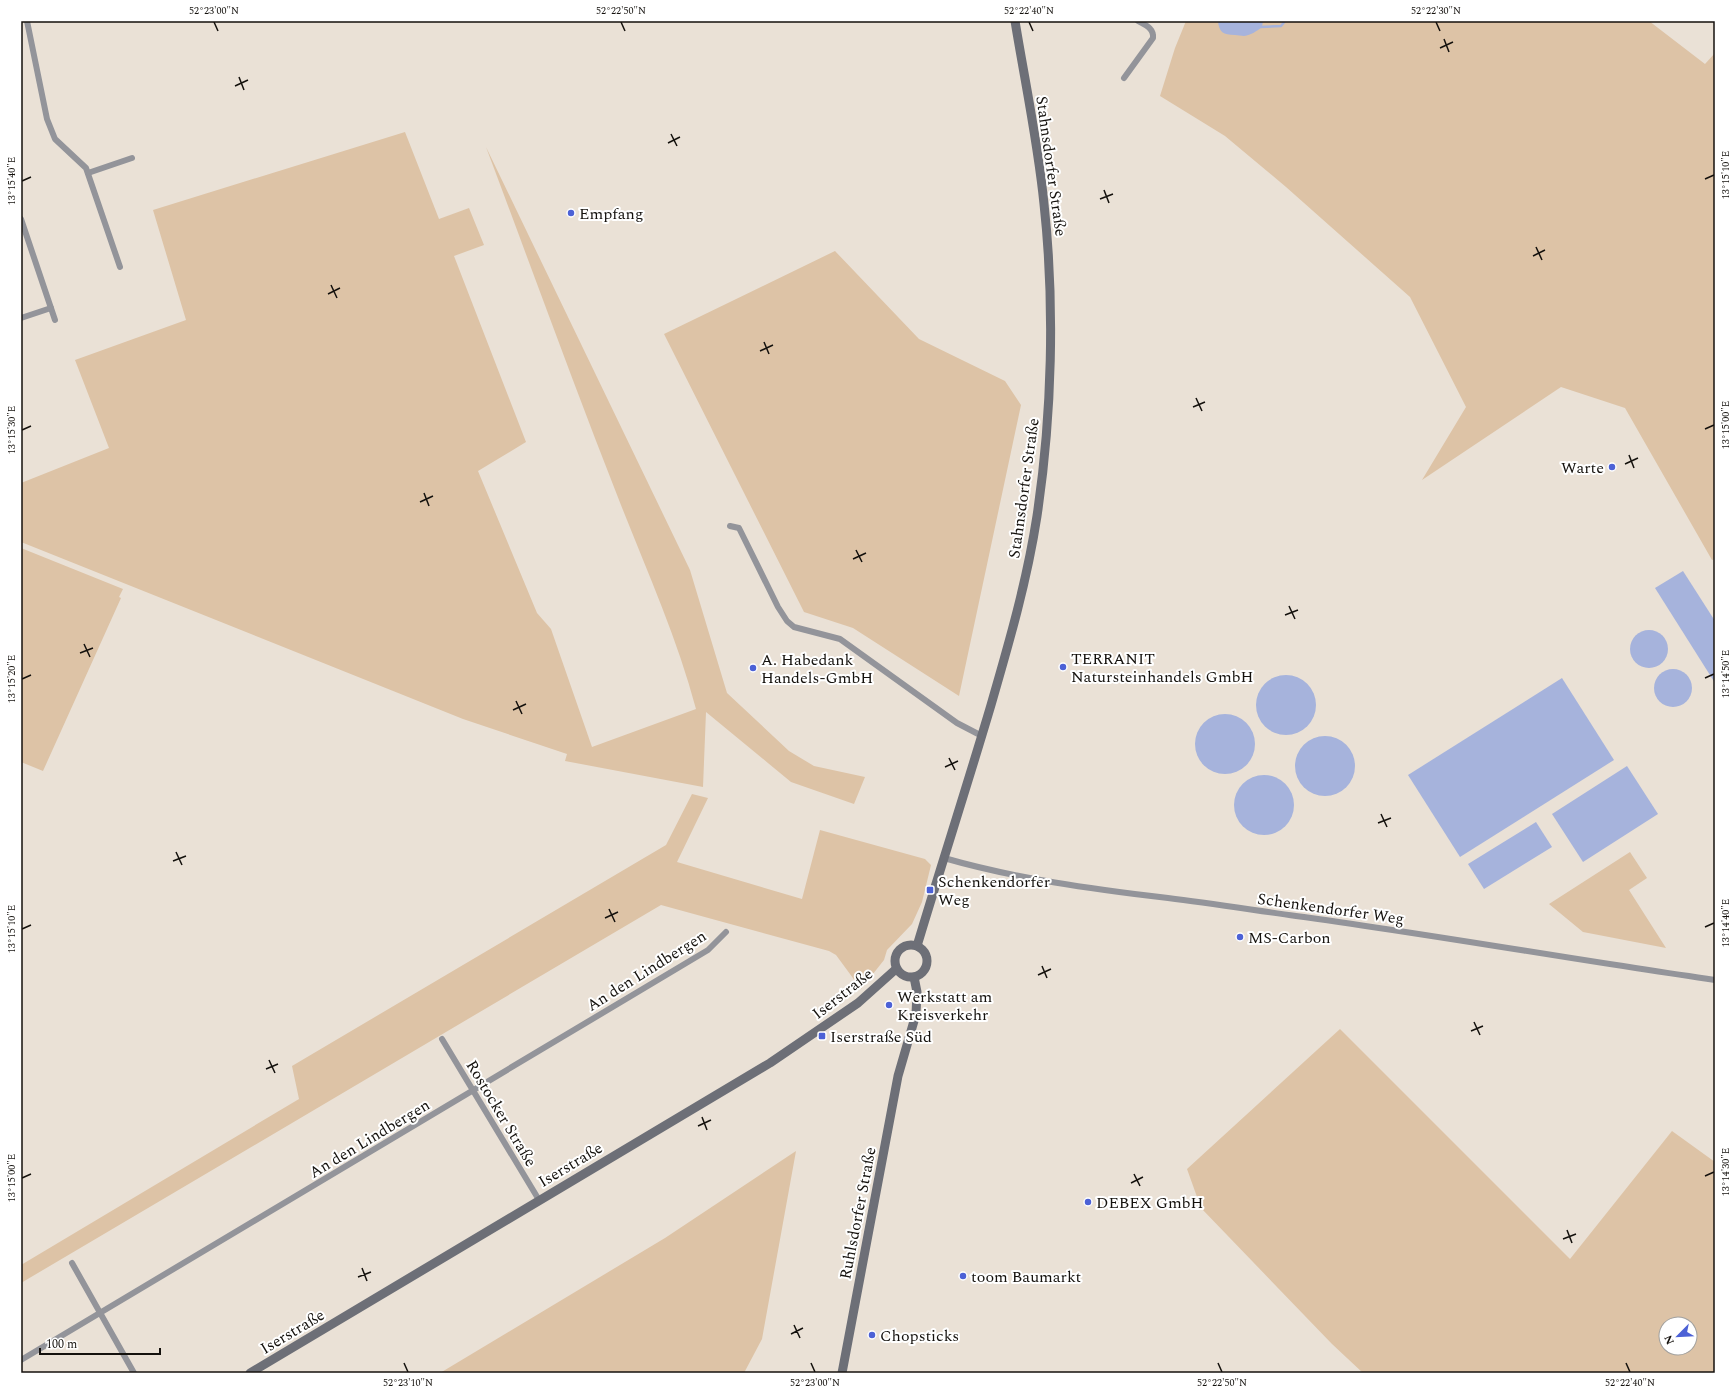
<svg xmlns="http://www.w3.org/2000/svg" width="1736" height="1394" font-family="Spectral,serif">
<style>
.green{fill:#ddc3a6;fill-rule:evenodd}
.water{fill:#a6b3dc}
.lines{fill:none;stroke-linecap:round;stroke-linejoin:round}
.stream{stroke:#a6b3dc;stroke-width:2.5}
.street{stroke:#93949a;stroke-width:6}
.secondary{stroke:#6d6f77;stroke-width:9}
.ticks{fill:none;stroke:#14110d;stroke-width:1.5}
.poi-dot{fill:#4c61d6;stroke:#fff;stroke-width:1.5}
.labels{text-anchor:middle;stroke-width:4;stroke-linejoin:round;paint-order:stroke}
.street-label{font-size:16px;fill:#14110d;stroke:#fff}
.poi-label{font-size:16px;fill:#14110d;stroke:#fff;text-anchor:start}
.neatline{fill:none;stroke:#14110d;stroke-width:1.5}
.ticks-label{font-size:10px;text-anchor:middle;fill:#14110d}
</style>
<rect width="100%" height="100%" fill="#eae1d6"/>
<g class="green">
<path d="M 1186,21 L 1649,21 L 1705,64 L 1715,53 L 1715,559 L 1712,560 L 1625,408 L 1561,387 L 1422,480 L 1466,407 L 1410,297 L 1286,187 L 1225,136 L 1160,96 L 1175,48 Z"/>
<path d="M 405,132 L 439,219 L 469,208 L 484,245 L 454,256 L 526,442 L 478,471 L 537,613 L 551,629 L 592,747 L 696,709 C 677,637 646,569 619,500 C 573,383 530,264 486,147 L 690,570 L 727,693 L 789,751 L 814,766 L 865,777 L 854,804 L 791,782 L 706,712 L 703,787 L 565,761 L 567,754 L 463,719 L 21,542 L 21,483 L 109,448 L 75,360 L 186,320 L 153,210 Z"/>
<path d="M 835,251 L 919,339 L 1005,381 L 1021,405 L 959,696 L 853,628 L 804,612 L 664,334 Z"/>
<path d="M 21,548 L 123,589 L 119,597 L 121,598 L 43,771 L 21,762 Z"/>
<path d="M 692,794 L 708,798 L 677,862 L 802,899 L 820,830 L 925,859 L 931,865 L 922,902 L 912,924 L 887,950 L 884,960 L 861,989 L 836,955 L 829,951 L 661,905 L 21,1283 L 21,1265 L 299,1099 L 292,1066 L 666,845 Z"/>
<path d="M 1630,852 L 1647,878 L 1629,890 L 1666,948 L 1583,932 L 1549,904 Z"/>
<path d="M 1340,1029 L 1570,1259 L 1672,1131 L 1715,1162 L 1715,1373 L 1363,1373 L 1332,1344 L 1201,1208 L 1187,1169 ZM 1666,1324 L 1690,1324 L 1690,1348 L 1666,1348 Z"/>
<path d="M 796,1151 L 762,1339 L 744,1373 L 440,1373 L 665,1238 Z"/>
</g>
<g class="water">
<path d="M 1218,21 L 1263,21 L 1262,27 C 1257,31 1251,35 1244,36 C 1241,36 1238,35 1235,35 C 1223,35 1219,32 1218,21 Z"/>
<path d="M 1683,571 L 1715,621 L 1715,683 L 1655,588 Z"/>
<circle cx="1649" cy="649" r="19"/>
<circle cx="1673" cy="688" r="19"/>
<circle cx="1286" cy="705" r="30"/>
<path d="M 1562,678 L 1614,760 L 1460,857 L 1408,775 Z"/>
<circle cx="1225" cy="744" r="30"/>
<circle cx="1325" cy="766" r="30"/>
<path d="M 1627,766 L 1658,814 L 1583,862 L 1552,814 Z"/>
<circle cx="1264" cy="805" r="30"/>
<path d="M 1536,822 L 1552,847 L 1484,889 L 1468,864 Z"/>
</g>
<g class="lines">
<path class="stream" d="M 1260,27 L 1281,26 L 1285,21"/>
<g class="street">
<path d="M 27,21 L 47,119 L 55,139 L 86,168 L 120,267"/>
<path d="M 1124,78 L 1153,38 C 1154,28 1145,25 1138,21"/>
<path d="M 88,173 L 132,158"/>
<path d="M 21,219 L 55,320"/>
<path d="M 21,318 L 51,308"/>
<path d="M 730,526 L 739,528 L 778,607 L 787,621 L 794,627 L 840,639 L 957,723 L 982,736"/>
<path d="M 944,858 C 1017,879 1092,889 1168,898 C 1210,903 1253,910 1296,916 C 1436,935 1575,960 1715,980"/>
<path d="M 442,1039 L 539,1200"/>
<path d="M 72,1263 L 134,1373"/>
<path d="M 21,1360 L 708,950 L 726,932"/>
</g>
<g class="secondary">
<circle cx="911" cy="961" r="16"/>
<path d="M 917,946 C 941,866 967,786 991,705 C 1009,643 1027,581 1037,516 C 1052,416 1055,305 1044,204 C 1038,143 1025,82 1015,21"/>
<path d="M 250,1373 L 770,1063 L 858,1003 L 896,969"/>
<path d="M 842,1373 L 898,1076 L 916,1014 L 917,992 L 914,977"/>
</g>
</g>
<path class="ticks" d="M 214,22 L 218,31M 621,22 L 625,31M 1029,22 L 1033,31M 1436,22 L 1440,31M 1444,39 L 1449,52M 1440,48 L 1453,42M 239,77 L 244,90M 235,86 L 248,80M 671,134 L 677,146M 668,143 L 680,137M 1705,179 L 1714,175M 22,181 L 31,177M 1104,190 L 1109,203M 1100,199 L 1113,194M 1536,247 L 1542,260M 1533,256 L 1545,250M 331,285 L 337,298M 328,294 L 340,288M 764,342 L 769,354M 760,351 L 773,345M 1196,398 L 1202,411M 1193,407 L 1205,402M 1705,429 L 1714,425M 22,430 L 31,426M 1629,455 L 1634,468M 1625,464 L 1638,458M 424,493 L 429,506M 420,502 L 433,496M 856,550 L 862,562M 853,559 L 866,553M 1289,606 L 1295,619M 1285,615 L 1298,610M 84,644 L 90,657M 80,653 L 93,648M 1705,678 L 1714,674M 22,679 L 31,675M 516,701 L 522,714M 513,710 L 526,704M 949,758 L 955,770M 945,767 L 958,761M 1381,814 L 1387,827M 1378,823 L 1391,818M 176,852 L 182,865M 173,861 L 186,856M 609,909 L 615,922M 605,918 L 618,912M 1705,927 L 1714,923M 22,929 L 31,925M 1042,966 L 1047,978M 1038,975 L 1051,969M 1474,1022 L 1480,1035M 1471,1031 L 1483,1026M 269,1060 L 275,1073M 266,1069 L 278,1064M 702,1117 L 707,1130M 698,1126 L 711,1120M 1134,1174 L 1140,1186M 1705,1176 L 1714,1172M 22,1178 L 31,1174M 1131,1183 L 1143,1177M 1567,1230 L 1572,1243M 1563,1239 L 1576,1234M 362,1268 L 367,1281M 358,1277 L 371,1272M 794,1325 L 800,1338M 791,1334 L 803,1328M 404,1363 L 408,1372M 811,1363 L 815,1372M 1218,1363 L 1222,1372M 1626,1363 L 1630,1372"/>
<g class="poi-dot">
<circle cx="571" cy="213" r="4"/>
<circle cx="1612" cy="467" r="4"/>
<circle cx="1063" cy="667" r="4"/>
<circle cx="753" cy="668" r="4"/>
<rect x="926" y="886" width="8" height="8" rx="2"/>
<circle cx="1240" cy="937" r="4"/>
<circle cx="889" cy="1005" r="4"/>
<rect x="818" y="1032" width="8" height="8" rx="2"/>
<circle cx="1088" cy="1202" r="4"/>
<circle cx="963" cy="1276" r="4"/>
<circle cx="872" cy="1335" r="4"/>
</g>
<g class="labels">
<g class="street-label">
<text transform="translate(1052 166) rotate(82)" y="6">Stahnsdorfer Straße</text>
<text transform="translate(1023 488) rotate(-82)" y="6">Stahnsdorfer Straße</text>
<text transform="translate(1331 908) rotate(8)" y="6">Schenkendorfer Weg</text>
<text transform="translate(646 970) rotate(-32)" y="6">An den Lindbergen</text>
<text transform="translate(842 993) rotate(-38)" y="6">Iserstraße</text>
<text transform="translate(502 1113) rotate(59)" y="6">Rostocker Straße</text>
<text transform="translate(369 1138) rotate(-31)" y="6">An den Lindbergen</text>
<text transform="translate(570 1164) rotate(-31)" y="6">Iserstraße</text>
<text transform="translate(857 1213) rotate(-79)" y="6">Ruhlsdorfer Straße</text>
<text transform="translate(292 1331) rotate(-31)" y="6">Iserstraße</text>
</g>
<g class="poi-label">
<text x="579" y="219">Empfang</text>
<text x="1604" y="473" text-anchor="end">Warte</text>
<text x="1071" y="664">TERRANIT<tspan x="1071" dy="18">Natursteinhandels GmbH</tspan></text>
<text x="761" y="665">A. Habedank<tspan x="761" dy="18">Handels-GmbH</tspan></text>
<text x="938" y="887">Schenkendorfer<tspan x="938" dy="18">Weg</tspan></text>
<text x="1248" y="943">MS-Carbon</text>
<text x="897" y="1002">Werkstatt am<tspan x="897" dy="18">Kreisverkehr</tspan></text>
<text x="830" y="1042">Iserstraße Süd</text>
<text x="1096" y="1208">DEBEX GmbH</text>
<text x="971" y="1282">toom Baumarkt</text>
<text x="880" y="1341">Chopsticks</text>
</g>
</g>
<rect width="1736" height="1394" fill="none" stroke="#ffffff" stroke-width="44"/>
<g transform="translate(1678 1336) rotate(246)"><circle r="19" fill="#ffffff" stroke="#a1a09e"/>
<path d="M0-3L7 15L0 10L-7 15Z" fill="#4c61d6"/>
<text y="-6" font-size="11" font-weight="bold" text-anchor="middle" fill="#14110d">N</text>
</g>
<path d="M40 1348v6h120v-6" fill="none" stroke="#14110d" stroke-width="2"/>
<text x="46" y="1348" font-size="12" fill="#14110d" stroke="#ffffff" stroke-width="3" paint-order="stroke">100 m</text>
<rect x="22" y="22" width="1692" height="1350" class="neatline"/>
<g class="ticks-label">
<text x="214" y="14">52°23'00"N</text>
<text x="621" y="14">52°22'50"N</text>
<text x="1029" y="14">52°22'40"N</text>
<text x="1436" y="14">52°22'30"N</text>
<text transform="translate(1725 175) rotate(-90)" y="4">13°15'10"E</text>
<text transform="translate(11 181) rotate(-90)" y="4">13°15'40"E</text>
<text transform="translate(1725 425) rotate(-90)" y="4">13°15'00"E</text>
<text transform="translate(11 430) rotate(-90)" y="4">13°15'30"E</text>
<text transform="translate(1725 674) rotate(-90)" y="4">13°14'50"E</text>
<text transform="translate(11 679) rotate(-90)" y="4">13°15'20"E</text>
<text transform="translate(1725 923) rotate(-90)" y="4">13°14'40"E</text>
<text transform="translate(11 929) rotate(-90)" y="4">13°15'10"E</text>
<text transform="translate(1725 1172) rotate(-90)" y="4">13°14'30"E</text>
<text transform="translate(11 1178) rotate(-90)" y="4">13°15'00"E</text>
<text x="408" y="1386">52°23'10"N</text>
<text x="815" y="1386">52°23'00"N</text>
<text x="1222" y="1386">52°22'50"N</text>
<text x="1630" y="1386">52°22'40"N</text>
</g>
</svg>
